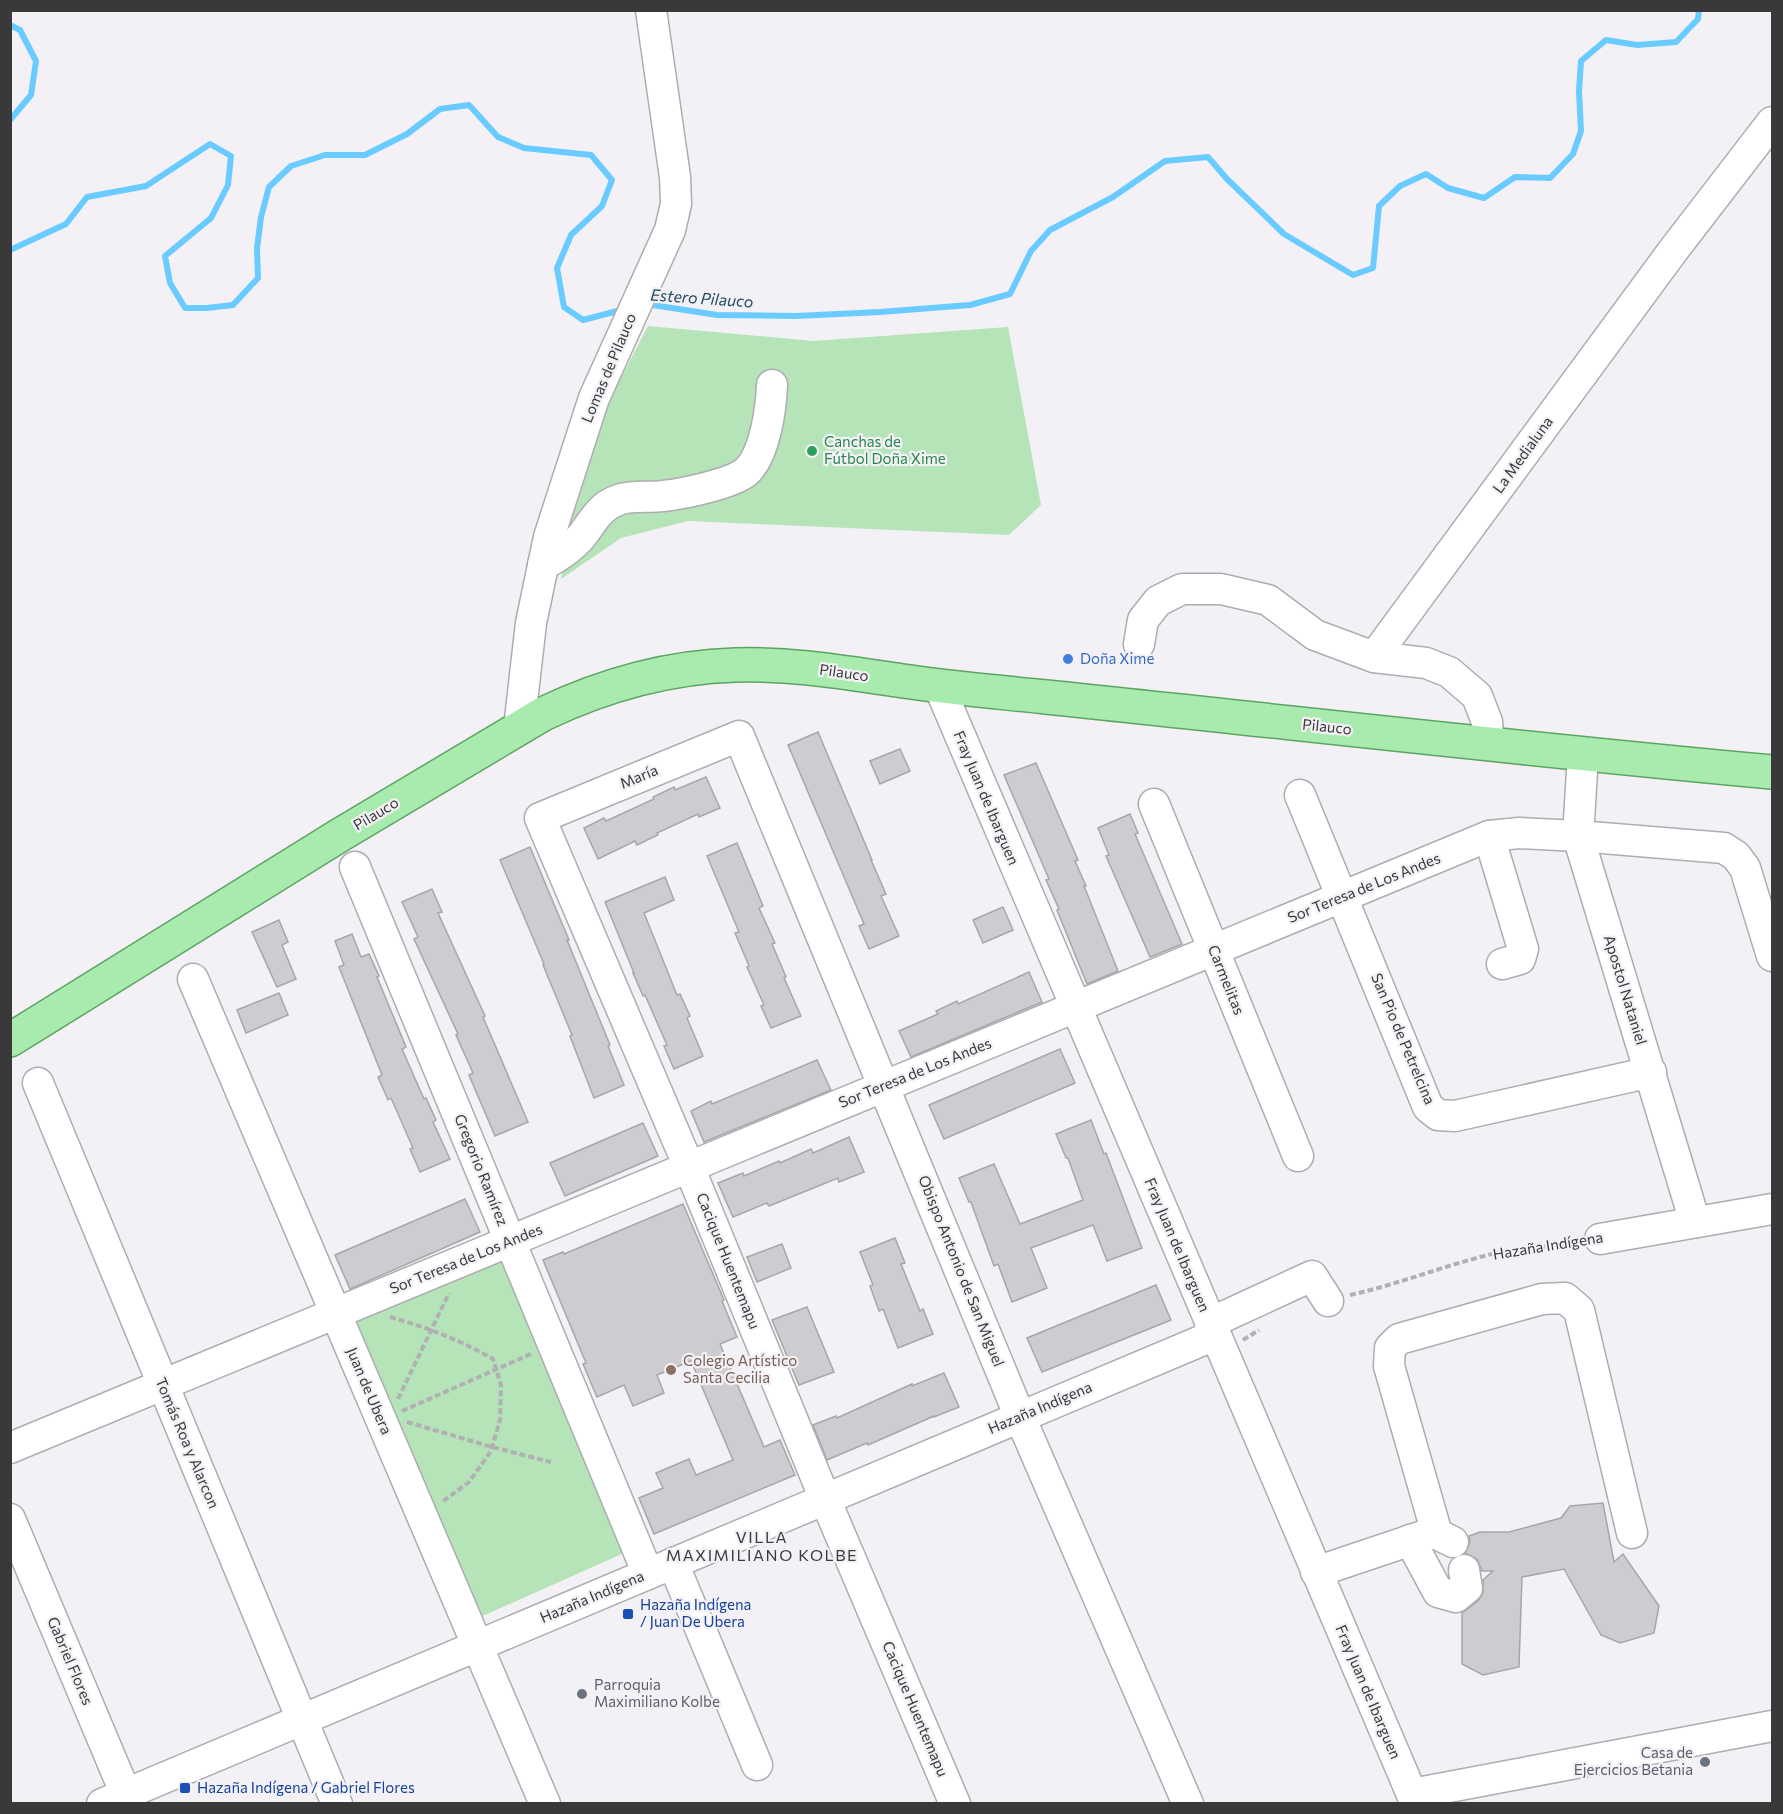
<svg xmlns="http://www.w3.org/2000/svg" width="1783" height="1814" font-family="Commissioner,sans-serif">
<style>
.green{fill:#b4e4b8}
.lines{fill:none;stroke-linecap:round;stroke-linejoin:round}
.stream{stroke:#69cbff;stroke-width:6}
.building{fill:#ceccd0;stroke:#a8a6aa;stroke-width:1.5}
.minor-casing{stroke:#aeacb0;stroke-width:33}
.major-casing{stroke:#5da463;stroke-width:36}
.path{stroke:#b1b0b3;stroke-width:4;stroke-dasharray:6 3;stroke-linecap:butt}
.minor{stroke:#fff;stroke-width:30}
.major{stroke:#a9ebaf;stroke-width:33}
.leisure-dot{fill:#2e9e5b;stroke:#f3f1f5;stroke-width:2}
.shop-dot{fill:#3f7fe0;stroke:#f3f1f5;stroke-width:2}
.education-dot{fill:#8d6e63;stroke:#f3f1f5;stroke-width:2}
.transit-dot{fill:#1a4fb4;stroke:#f3f1f5;stroke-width:2}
.worship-dot{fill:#6b7280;stroke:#f3f1f5;stroke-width:2}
.labels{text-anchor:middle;stroke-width:4.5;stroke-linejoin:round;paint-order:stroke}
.street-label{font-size:15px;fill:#39393a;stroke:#f3f1f5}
.leisure-label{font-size:15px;fill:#27864d;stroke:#f3f1f5;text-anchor:start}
.shop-label{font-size:15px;fill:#366cbe;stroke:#f3f1f5;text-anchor:start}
.education-label{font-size:15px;fill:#785e54;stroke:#f3f1f5;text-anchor:start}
.transit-label{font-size:15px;fill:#164399;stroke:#f3f1f5;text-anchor:start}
.worship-label{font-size:15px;fill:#5b616d;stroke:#f3f1f5;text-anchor:start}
.water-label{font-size:16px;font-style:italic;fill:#234c62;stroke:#f3f1f5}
.neighbourhood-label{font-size:16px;letter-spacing:1.5px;fill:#3d3c3f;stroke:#f3f1f5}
</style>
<rect width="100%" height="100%" fill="#f3f1f5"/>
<g class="green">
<path d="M 648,326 L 813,341 L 1008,327 L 1041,505 L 1009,535 L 688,521 L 621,538 L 561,579 L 571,522 L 611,397 Z"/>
<path d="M 507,1250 L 633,1549 L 478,1618 L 349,1317 Z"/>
</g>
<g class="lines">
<g class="stream">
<path d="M 10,25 L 20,30 L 36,61 L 31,95 L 10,120"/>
<path d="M 10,250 L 66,224 L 87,197 L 146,186 L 210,144 L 231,156 L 228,185 L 211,218 L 165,256 L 170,283 L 185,308 L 207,308 L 233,305 L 258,278 L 257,248 L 261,217 L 269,187 L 291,166 L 325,155 L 365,155 L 407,134 L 440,109 L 469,105 L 498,137 L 524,148 L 591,155 L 612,180 L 602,206 L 571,235 L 557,268 L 564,307 L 583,320 L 625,309"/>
<path d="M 646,306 L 653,305 L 717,315 L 796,316 L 880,312 L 970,305 L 1010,294 L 1031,251 L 1050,230 L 1113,197 L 1165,161 L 1208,157 L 1227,179 L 1284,234 L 1353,275 L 1373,268 L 1379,206 L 1400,186 L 1426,174 L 1448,188 L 1484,198 L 1515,177 L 1550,178 L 1573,154 L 1581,131 L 1579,91 L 1581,61 L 1606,40 L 1637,45 L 1676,42 L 1698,19 L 1699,10"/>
</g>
</g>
<g class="building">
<path d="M 818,732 L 872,860 L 871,860 L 886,894 L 881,896 L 899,936 L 869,949 L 859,926 L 864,924 L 788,745 Z"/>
<path d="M 900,749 L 910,771 L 880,784 L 870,761 Z"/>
<path d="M 1036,763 L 1078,860 L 1075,861 L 1086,886 L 1084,886 L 1118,971 L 1087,984 L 1057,910 L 1059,909 L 1046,880 L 1049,879 L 1004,775 Z"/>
<path d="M 706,777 L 720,808 L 699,817 L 698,814 L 657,833 L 658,835 L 637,845 L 635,841 L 598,859 L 584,828 L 604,818 L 606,821 L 654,799 L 653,797 L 674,787 L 675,790 Z"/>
<path d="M 1130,814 L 1138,833 L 1135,834 L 1182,944 L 1150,957 L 1106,856 L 1109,855 L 1098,828 Z"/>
<path d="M 737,843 L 763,906 L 759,908 L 775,943 L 772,944 L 786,977 L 784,978 L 801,1016 L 771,1028 L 761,1006 L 764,1005 L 747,967 L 749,966 L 735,933 L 739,932 L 707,856 Z"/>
<path d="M 530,847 L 569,940 L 567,940 L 610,1045 L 608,1046 L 624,1085 L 594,1098 L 570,1036 L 572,1035 L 543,965 L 544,964 L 500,860 Z"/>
<path d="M 665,877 L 674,900 L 644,913 L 677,995 L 680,994 L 690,1016 L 687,1018 L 703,1056 L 674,1069 L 664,1046 L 667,1045 L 645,995 L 643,996 L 633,973 L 634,973 L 605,902 Z"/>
<path d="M 432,889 L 442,912 L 438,913 L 485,1016 L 483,1017 L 528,1122 L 495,1136 L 469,1075 L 473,1073 L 456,1035 L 458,1034 L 414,939 L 418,937 L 402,902 Z"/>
<path d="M 1003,907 L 1013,930 L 983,943 L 973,920 Z"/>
<path d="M 279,920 L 288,942 L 282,945 L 296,979 L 277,987 L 252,932 Z"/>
<path d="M 352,934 L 361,957 L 369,954 L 379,976 L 377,977 L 406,1047 L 402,1049 L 424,1099 L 426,1098 L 436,1120 L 433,1122 L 450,1159 L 420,1172 L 410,1149 L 413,1148 L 391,1098 L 388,1100 L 378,1077 L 382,1075 L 339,967 L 344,965 L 335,941 Z"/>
<path d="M 1029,972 L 1042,1002 L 911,1057 L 899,1031 L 938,1014 L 936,1011 L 957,1001 L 958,1004 Z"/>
<path d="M 279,993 L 288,1015 L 246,1033 L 237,1010 Z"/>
<path d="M 1060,1049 L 1075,1083 L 944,1139 L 929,1105 Z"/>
<path d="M 817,1060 L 831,1090 L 704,1142 L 691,1111 L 711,1101 L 712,1104 Z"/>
<path d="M 1091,1120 L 1104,1154 L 1106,1153 L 1142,1248 L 1107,1261 L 1093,1225 L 1031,1248 L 1047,1288 L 1012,1302 L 998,1264 L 994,1266 L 971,1202 L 969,1202 L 959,1178 L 994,1164 L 1020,1224 L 1083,1200 L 1068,1158 L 1066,1158 L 1056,1134 Z"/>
<path d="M 643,1123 L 658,1156 L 565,1196 L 550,1163 Z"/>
<path d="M 849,1137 L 864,1172 L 839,1182 L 838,1178 L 769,1206 L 767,1203 L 733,1217 L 718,1183 L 743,1173 L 744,1176 L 779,1161 L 780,1163 L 811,1149 L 813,1153 Z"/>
<path d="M 465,1199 L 480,1232 L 350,1289 L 335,1255 Z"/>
<path d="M 683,1204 L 724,1300 L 722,1301 L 737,1337 L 720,1344 L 764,1447 L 780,1440 L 795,1475 L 654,1534 L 639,1498 L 663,1488 L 656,1473 L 689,1459 L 696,1475 L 733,1460 L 691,1361 L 657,1375 L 664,1393 L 633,1406 L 624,1385 L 597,1397 L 583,1364 L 586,1363 L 543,1260 L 563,1252 L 564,1254 Z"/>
<path d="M 895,1238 L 905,1263 L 901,1264 L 920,1311 L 923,1309 L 933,1334 L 898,1348 L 883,1309 L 879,1311 L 870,1286 L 873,1285 L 860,1252 Z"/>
<path d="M 782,1244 L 791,1268 L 757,1282 L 747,1257 Z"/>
<path d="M 1156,1285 L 1171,1320 L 1042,1372 L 1027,1338 Z"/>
<path d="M 807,1307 L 834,1372 L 799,1385 L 772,1320 Z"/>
<path d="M 944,1373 L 959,1407 L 934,1417 L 934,1416 L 868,1445 L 867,1443 L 827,1460 L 813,1425 L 836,1416 L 837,1418 L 912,1384 L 912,1386 Z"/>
<path d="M 1603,1503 L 1614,1562 L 1623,1554 L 1659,1606 L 1654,1633 L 1620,1643 L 1601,1635 L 1564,1569 L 1522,1577 L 1519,1667 L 1483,1675 L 1462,1664 L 1462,1613 L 1478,1601 L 1483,1593 L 1483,1580 L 1493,1571 L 1482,1571 L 1477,1559 L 1465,1553 L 1470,1542 L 1469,1536 L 1480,1532 L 1509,1532 L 1561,1518 L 1570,1506 Z"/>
</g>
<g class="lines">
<g class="minor-casing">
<g id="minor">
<path d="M 543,565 C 556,558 569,550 580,538 C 592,524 598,507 618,500 C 632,495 648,498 663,496 C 682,494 731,484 746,472 C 765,455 771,409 772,385"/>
<path d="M 1139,644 L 1143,620 L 1158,601 L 1182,589 L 1221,589 L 1268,600 L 1315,635 L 1374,657"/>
<path d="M 939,686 L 1416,1804"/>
<path d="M 519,728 L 531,623 L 549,537 L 594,398 L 670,230 L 676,204 L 675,177 L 651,10"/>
<path d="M 1489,745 L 1487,722 L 1477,696 L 1449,672 L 1426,663 L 1374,657 L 1672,252 L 1772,122"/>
<path d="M 1583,755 L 1578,836 L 1695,1222"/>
<path d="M 1300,795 L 1428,1107 L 1438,1115 L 1455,1116 L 1651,1072"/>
<path d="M 1154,804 L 1298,1156"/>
<path d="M 1489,836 L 1523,949 L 1520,959 L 1502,964"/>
<path d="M 355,867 L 648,1574"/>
<path d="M 193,979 L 545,1804"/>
<path d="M 38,1083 L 337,1804"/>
<path d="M 1600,1239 L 1772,1209"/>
<path d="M 1210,1323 L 1312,1276 L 1328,1301"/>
<path d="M 10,1448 L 1489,836 L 1519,833 L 1578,836 L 1724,848 L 1736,856 L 1745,868 L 1772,956"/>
<path d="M 10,1519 L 130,1804"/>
<path d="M 1437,1534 L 1389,1366 L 1390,1348 L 1399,1339 L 1542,1299 L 1565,1298 L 1579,1310 L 1632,1533"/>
<path d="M 1410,1540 L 1438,1592 L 1456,1597 L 1467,1588 L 1464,1570"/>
<path d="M 673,1563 L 757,1765"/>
<path d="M 1316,1572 L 1429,1534 L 1437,1534 L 1453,1542"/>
<path d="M 1412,1794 L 1772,1726"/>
<path d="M 102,1804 L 1215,1335"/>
<path d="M 955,1804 L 825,1499 L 689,1167 L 540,818 L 739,736 L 1020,1417 L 1188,1804"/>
</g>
</g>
<g class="major-casing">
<path id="major" d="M 10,1040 L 340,835 L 543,714 C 604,685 668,667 735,665 C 791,663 847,673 903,681 C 950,688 998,692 1046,697 C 1288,722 1530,750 1772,772"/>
</g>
<g class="path">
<path d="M 1350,1295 C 1404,1283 1455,1261 1510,1250 C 1532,1246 1556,1247 1578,1244"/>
<path d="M 390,1317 C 426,1327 460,1340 493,1359 L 501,1385 L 500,1420 L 491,1451 L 469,1482 L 442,1502"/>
<path d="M 1243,1340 L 1259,1330"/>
<path d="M 398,1399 L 449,1293"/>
<path d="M 402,1411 L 533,1353"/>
<path d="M 407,1422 L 492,1447 L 551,1462"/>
</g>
<use href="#minor" class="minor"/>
<use href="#major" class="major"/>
</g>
<circle class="leisure-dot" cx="812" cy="451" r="6"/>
<circle class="shop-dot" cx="1068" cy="659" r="6"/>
<circle class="education-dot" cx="671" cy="1370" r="6"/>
<g class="transit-dot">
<rect x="622" y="1608" width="12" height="12" rx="3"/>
<rect x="179" y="1782" width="12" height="12" rx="3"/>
</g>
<g class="worship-dot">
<circle cx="582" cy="1694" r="6"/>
<circle cx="1705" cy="1762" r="6"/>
</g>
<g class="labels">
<g class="street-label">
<text transform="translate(609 368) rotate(-67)" y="5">Lomas de Pilauco</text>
<text transform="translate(1523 455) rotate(-54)" y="5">La Medialuna</text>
<text transform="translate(844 673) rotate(8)" y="5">Pilauco</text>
<text transform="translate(1327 727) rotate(6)" y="5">Pilauco</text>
<text transform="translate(639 777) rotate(-23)" y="5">María</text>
<text transform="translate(986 798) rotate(67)" y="5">Fray Juan de Ibarguen</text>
<text transform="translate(376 814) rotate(-31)" y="5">Pilauco</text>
<text transform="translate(1364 888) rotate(-22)" y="5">Sor Teresa de Los Andes</text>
<text transform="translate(1226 980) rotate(68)" y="5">Carmelitas</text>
<text transform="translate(1625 990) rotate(73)" y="5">Apostol Nataniel</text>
<text transform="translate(1403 1039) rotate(67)" y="5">San Pio de Petrelcina</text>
<text transform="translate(915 1073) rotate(-22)" y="5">Sor Teresa de Los Andes</text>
<text transform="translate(481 1170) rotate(68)" y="5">Gregorio Ramírez</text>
<text transform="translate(1177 1245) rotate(67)" y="5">Fray Juan de Ibarguen</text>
<text transform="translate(1548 1246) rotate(-9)" y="5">Hazaña Indígena</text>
<text transform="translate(466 1259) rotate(-22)" y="5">Sor Teresa de Los Andes</text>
<text transform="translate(728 1261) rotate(68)" y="5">Cacique Huentemapu</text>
<text transform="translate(961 1271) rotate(68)" y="5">Obispo Antonio de San Miguel</text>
<text transform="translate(369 1391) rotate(67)" y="5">Juan de Ubera</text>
<text transform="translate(1040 1408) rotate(-23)" y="5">Hazaña Indígena</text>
<text transform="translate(187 1443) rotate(67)" y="5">Tomás Roa y Alarcon</text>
<text transform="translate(592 1597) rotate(-23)" y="5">Hazaña Indígena</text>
<text transform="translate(70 1661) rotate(67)" y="5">Gabriel Flores</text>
<text transform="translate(1368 1692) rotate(67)" y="5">Fray Juan de Ibarguen</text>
<text transform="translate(915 1709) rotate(67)" y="5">Cacique Huentemapu</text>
</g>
<g class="leisure-label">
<text x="824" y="447">Canchas de<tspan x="824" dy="17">Fútbol Doña Xime</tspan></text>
</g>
<g class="shop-label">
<text x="1080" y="664">Doña Xime</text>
</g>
<g class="education-label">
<text x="683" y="1366">Colegio Artístico<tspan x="683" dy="17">Santa Cecilia</tspan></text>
</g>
<g class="transit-label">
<text x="640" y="1610">Hazaña Indígena<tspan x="640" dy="17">/ Juan De Ubera</tspan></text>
<text x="197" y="1793">Hazaña Indígena / Gabriel Flores</text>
</g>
<g class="worship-label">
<text x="594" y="1690">Parroquia<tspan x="594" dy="17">Maximiliano Kolbe</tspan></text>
<text x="1693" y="1758" text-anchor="end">Casa de<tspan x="1693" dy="17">Ejercicios Betania</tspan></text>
</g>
<g class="water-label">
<text transform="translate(702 298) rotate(4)" y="6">Estero Pilauco</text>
</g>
<g class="neighbourhood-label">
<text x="762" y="1543">VILLA<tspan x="762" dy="18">MAXIMILIANO KOLBE</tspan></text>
</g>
</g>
<rect width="1783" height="1814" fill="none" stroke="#39393a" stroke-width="24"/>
</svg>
